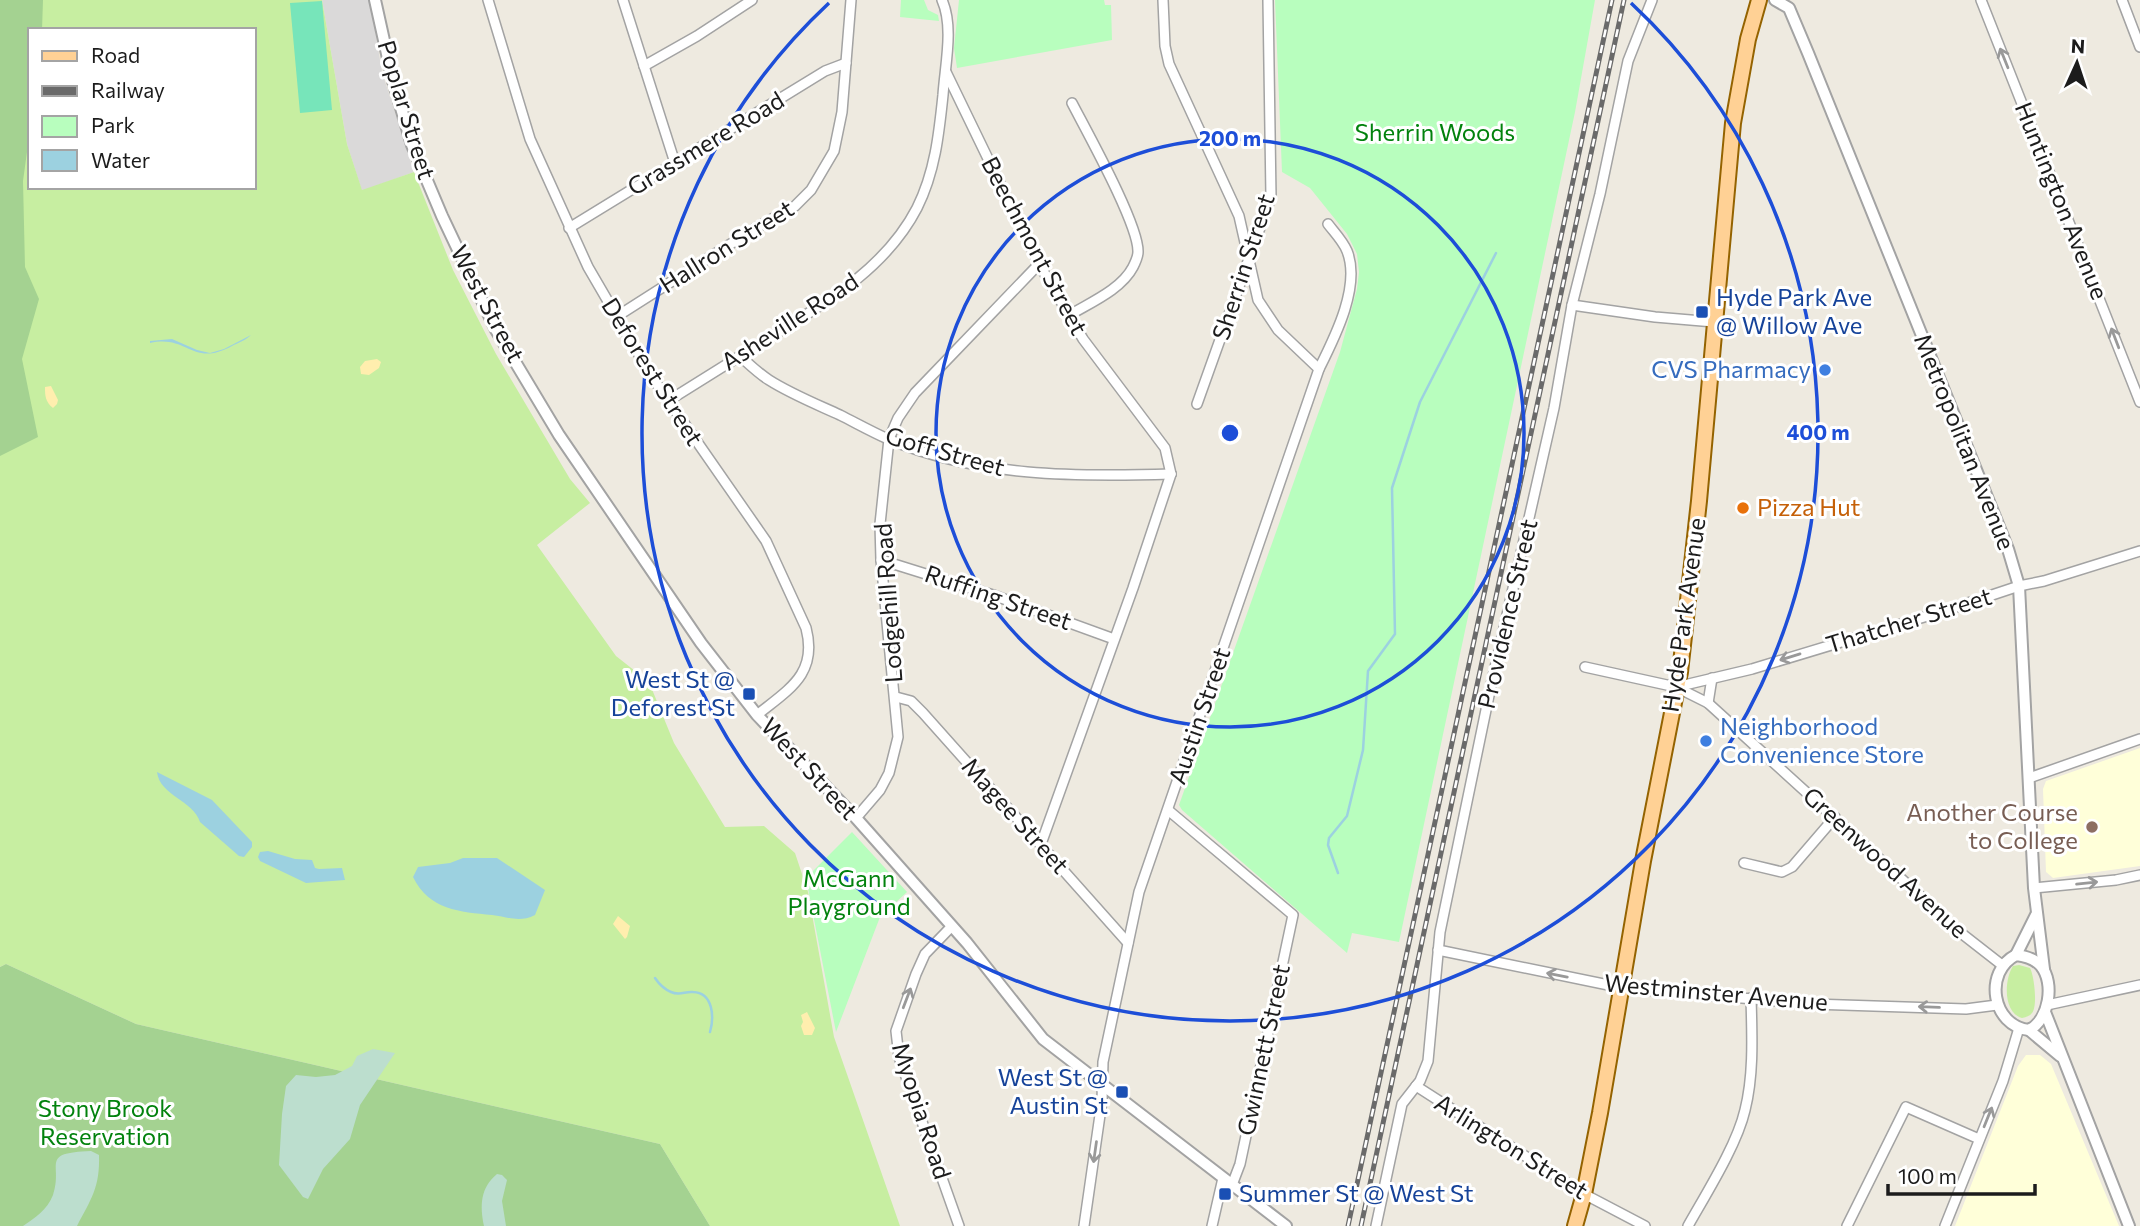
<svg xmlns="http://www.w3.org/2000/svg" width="2140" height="1226" font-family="Commissioner,sans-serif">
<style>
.residential{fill:#dad9d9}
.education{fill:#ffffd9}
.grass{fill:#c7eea1;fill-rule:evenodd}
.forest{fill:#a4d291}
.wetland{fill:#bcdece}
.sand{fill:#ffeeae}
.park{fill:#b8febe}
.pitch{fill:#77e5ba}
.water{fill:#9cd1e0}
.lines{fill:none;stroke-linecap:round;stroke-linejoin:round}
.stream{stroke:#9cd1e0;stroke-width:2.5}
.minor-casing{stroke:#a3a3a3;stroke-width:12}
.tertiary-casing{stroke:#a3a3a3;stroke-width:14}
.primary-casing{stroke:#946300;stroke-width:18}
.minor{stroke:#fff;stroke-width:9}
.tertiary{stroke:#fff;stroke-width:10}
.primary{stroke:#ffd195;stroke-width:14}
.rail-casing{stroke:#6a6a6a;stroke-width:5}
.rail{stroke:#fff;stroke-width:2.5;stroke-dasharray:8;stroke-linecap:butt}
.oneway{stroke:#999}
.ring{fill:none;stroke:#1d4ed8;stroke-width:3.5}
.transit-dot{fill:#1a4fb4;stroke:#fff;stroke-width:2.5}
.shop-dot{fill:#3f7fe0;stroke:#fff;stroke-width:2.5}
.food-dot{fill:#e8710a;stroke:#fff;stroke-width:2.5}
.education-dot{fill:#8d6e63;stroke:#fff;stroke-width:2.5}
.labels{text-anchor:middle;stroke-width:6;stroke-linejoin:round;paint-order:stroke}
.street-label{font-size:24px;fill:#1c1c1c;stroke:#fff}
.park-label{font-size:24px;fill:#02820d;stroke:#fff}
.transit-label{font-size:24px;fill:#164399;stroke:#fff;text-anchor:start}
.shop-label{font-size:24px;fill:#366cbe;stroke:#fff;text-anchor:end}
.food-label{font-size:24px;fill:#c56008;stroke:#fff;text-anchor:start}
.education-label{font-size:24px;fill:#785e54;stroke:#fff;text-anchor:end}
.centre{fill:#1d4ed8;stroke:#fff;stroke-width:3.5}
.ring-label{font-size:21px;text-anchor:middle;font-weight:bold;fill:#1d4ed8;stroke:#fff;stroke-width:6;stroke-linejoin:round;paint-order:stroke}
</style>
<rect width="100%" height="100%" fill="#eeeae0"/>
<path class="residential" d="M 322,0 L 370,0 L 382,72 L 414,172 L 362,191 L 347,144 Z"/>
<g class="education">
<path d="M 2140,748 L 2140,866 L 2053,878 L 2046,872 L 2043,789 L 2046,781 Z"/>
<path d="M 2026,1055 L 2040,1055 L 2051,1064 L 2119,1226 L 1955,1226 L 2018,1066 Z"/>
</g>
<g class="grass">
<path d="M 0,0 L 322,0 L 347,144 L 362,190 L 414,172 L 453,270 L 496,354 L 570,479 L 590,503 L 537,545 L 616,656 L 649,682 L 674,743 L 725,827 L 764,826 L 795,853 L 808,892 L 834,1037 L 900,1226 L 710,1226 L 660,1144 L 136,1024 L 6,964 L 0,967 ZM 30,30 L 254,30 L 254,187 L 30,187 Z"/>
<path d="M 2019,965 L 2030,968 C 2034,975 2038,1006 2032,1013 C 2030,1016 2026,1017 2022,1018 C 2003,1013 2004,980 2013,966 Z"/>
</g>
<g class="forest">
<path d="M 0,0 L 43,0 L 42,30 L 30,30 L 30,130 L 23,181 L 25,267 L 39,299 L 22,359 L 38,437 L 0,456 Z"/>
<path d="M 6,964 L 136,1024 L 660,1144 L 710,1226 L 0,1226 L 0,967 Z"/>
</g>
<g class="wetland">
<path d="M 373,1049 L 395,1053 L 360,1105 L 350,1139 L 323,1169 L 308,1199 L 303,1197 L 279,1165 L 282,1114 L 286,1086 L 296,1075 L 316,1077 L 335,1075 L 352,1066 L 357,1056 Z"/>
<path d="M 91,1151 L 99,1155 C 100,1188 91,1199 77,1226 L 23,1226 C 36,1217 47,1210 53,1195 C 64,1164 38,1153 91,1151 Z"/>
<path d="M 497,1174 L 502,1175 L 507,1180 L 502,1201 L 506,1226 L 484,1226 C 480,1206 480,1188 497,1174 Z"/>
</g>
<g class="sand">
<path d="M 377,359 L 381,362 L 379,368 L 369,375 L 361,374 L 360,367 L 365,361 Z"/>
<path d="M 51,386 L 58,400 L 57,404 L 53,408 C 45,402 45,395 45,387 Z"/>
<path d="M 618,916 L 630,926 L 627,937 L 625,939 L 613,924 Z"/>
<path d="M 807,1012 L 815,1028 L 812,1035 L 804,1035 L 801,1026 L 803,1022 L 801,1015 Z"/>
</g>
<g class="park">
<path d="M 901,0 L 924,0 L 928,10 L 938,15 L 939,21 L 900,17 Z"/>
<path d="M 959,0 L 1104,0 L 1105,5 L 1111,5 L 1112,40 L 957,68 L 954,48 Z"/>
<path d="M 1275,0 L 1595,0 L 1575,112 L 1399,942 L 1352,933 L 1347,953 L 1182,810 L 1179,805 L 1340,352 L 1357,289 L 1359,272 L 1357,254 L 1347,234 L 1310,188 L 1282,172 Z"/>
<path d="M 852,832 L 907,892 L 880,917 L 836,1032 L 806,878 Z"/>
</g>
<path class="pitch" d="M 322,1 L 332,110 L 300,113 L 290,3 Z"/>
<g class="water">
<path d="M 251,335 C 246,340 238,343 232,346 C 192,368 188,334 150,343 L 150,341 L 172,339 L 197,350 L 210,353 L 224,349 Z"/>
<path d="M 157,772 L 212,800 L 252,842 L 252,847 L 244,857 L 239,856 L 200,822 C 193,800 160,796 157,772 Z"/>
<path d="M 268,851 L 295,859 L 312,860 L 315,868 L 319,869 L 342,868 L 345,880 L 306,883 L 260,861 L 258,857 L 260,852 Z"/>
<path d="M 463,858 L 497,858 L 545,890 L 535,915 C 519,923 509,917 492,915 C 460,912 429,910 413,877 L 418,867 L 450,863 Z"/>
</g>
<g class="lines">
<g class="stream">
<path d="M 1338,873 L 1328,845 L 1329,838 L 1347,816 L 1363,750 L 1368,671 L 1395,634 L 1392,488 L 1420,402 L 1496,253"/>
<path d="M 655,978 C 659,984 664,989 671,992 C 680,996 685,991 693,992 C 714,993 714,1018 710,1032"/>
</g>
<g class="minor-casing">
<g id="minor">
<path d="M 488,0 L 530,139 L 588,267 L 652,377 L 766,541 L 806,628 C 818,674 789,689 757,715"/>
<path d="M 623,0 L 675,163"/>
<path d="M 1163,0 L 1165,46 L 1169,64 L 1239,216 L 1258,300 L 1278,330 L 1319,369"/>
<path d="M 1981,0 L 2140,402"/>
<path d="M 2122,0 L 2140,47"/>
<path d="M 644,66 L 697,36 L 752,0"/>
<path d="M 946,72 L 1039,264 L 1083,339 L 1165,448 L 1171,474"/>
<path d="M 569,228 L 825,71 L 846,63"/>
<path d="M 1572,305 L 1655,317 L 1714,322"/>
<path d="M 1068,316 C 1089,303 1121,290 1133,267 C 1135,263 1138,257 1138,252 C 1139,225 1087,132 1072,103"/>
<path d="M 616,317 L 754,229 L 795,206 L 811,190 L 834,151 L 842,112 L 851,0"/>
<path d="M 740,356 C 749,364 758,373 769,380 C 791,394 816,404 840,415 C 856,423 872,432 888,439 C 978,477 1075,477 1171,474"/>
<path d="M 668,401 C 702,380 737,358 772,336 C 827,302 886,268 917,208 C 935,172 939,134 943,95 C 945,65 954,27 942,0"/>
<path d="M 1197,404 L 1271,197 L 1268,0"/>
<path d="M 881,560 L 993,595 L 1114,639"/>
<path d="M 1585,667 L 1676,687 L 1708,703 L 1961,933 L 2002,965"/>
<path d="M 1676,687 L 1752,669 L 1944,611 L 2019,586 L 2044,581 L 2140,551"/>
<path d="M 896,697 L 911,701 L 923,713 L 1128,943"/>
<path d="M 1708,703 L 1712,678"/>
<path d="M 2029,778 L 2140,739"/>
<path d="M 1168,810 L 1293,915 L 1240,1164 L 1232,1185"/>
<path d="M 856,818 L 880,790 L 889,773 L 898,737 L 881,560 L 880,524 L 889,439 L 898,418 L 915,393 L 1039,264"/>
<path d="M 1041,844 L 1133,588 L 1171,474"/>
<path d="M 1744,863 L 1782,872 L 1792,867 L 1835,817"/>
<path d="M 2034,888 L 2116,880 L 2140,875"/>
<path d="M 952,926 L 925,954 L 916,974 L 896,1031 L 899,1057 L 959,1226"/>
<path d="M 1438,950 L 1623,988 L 1812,1004 L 1966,1009 L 1997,1005"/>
<path d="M 2047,1005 L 2140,985"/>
<path d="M 1416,1086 L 1584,1194 L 1645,1226"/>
<path d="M 1084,1226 L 1102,1101 L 1103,1062 L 1139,892 L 1319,369 C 1335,337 1361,286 1347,251 C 1343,241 1334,232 1328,224"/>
<path d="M 1212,1226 L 1223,1178"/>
<path d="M 1376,1226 L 1402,1104 L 1420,1081 L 1428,1061 L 1440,932 L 1492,681 L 1554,408 L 1572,305 L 1600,194 L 1628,61 L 1652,0"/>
<path d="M 1688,1226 C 1706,1194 1737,1145 1745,1110 C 1754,1074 1752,1035 1751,998"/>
<path d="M 1847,1226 L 1906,1107 L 1979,1139"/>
<path d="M 1945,1226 L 2003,1081 L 2019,1028"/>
</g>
</g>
<g class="tertiary-casing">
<g id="tertiary">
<path d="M 375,0 L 393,81 L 412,145 L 442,216 L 496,330 L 559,435 L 701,643 L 757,715 L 856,818 L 967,943 L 1043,1039 L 1286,1226"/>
<path d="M 1775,0 L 1789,8 L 1808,53 L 2008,549 L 2019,586 L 2034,888 L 2044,969"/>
<path d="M 2016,955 C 2025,956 2034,958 2041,966 C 2055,983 2049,1020 2029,1030 C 1992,1026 1983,972 2016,955 Z"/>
<path d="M 2016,955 L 2036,915"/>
<path d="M 2045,1012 L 2129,1226"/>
<path d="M 2029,1030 L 2060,1056"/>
</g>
</g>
<g class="primary-casing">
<path id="primary" d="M 1575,1226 L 1584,1194 L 1600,1113 L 1643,861 L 1680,672 L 1699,501 L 1733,123 L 1748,39 L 1759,0"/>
</g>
<use href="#minor" class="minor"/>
<use href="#tertiary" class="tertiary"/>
<use href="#primary" class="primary"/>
<g class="rail-casing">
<g id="rail">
<path d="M 1348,1226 L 1612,0"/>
<path d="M 1361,1226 L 1624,0"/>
</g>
</g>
<use href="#rail" class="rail"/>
</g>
<defs><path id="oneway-shaft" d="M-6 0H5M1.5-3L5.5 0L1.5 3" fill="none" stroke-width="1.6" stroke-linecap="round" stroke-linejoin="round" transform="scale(1.75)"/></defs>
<g class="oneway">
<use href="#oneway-shaft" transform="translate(2004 58) rotate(-112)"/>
<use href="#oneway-shaft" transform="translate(2115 338) rotate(-111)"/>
<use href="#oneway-shaft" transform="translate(1790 657) rotate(163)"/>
<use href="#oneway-shaft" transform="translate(2087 883) rotate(-6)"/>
<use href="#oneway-shaft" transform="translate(1557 975) rotate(-169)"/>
<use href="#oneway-shaft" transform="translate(907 998) rotate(-69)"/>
<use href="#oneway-shaft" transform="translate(1929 1007) rotate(-178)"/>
<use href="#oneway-shaft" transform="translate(1988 1117) rotate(-68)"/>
<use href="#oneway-shaft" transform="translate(1095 1152) rotate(98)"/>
</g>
<g class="ring">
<circle cx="1230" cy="433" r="294"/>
<path d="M1631 3A588 588 0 1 1 829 3"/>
</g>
<g class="transit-dot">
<rect x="1695" y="305" width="14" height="14" rx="3.5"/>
<rect x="742" y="687" width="14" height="14" rx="3.5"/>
<rect x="1115" y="1085" width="14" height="14" rx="3.5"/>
<rect x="1218" y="1187" width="14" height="14" rx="3.5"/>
</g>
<g class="shop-dot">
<circle cx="1825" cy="370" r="7"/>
<circle cx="1706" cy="741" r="7"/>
</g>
<circle class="food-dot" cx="1743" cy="508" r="7"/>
<circle class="education-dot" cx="2092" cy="827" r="7"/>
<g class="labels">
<g class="street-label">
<text transform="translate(406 110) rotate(73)" y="8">Poplar Street</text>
<text transform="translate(706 144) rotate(-31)" y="8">Grassmere Road</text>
<text transform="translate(2061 201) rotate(68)" y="8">Huntington Avenue</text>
<text transform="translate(1034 246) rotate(62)" y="8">Beechmont Street</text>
<text transform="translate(727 247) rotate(-32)" y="8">Hallron Street</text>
<text transform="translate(1244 267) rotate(-72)" y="8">Sherrin Street</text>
<text transform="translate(487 304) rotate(62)" y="8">West Street</text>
<text transform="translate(790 322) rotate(-33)" y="8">Asheville Road</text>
<text transform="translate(652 372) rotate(58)" y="8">Deforest Street</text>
<text transform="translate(1964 442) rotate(68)" y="8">Metropolitan Avenue</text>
<text transform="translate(945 452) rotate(16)" y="8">Goff Street</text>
<text transform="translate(998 598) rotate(19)" y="8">Ruffing Street</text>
<text transform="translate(889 603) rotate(-94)" y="8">Lodgehill Road</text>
<text transform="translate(1508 614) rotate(-77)" y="8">Providence Street</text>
<text transform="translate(1684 615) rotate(-82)" y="8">Hyde Park Avenue</text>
<text transform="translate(1909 621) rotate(-17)" y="8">Thatcher Street</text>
<text transform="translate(1200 716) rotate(-71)" y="8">Austin Street</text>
<text transform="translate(809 769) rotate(47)" y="8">West Street</text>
<text transform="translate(1015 816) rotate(48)" y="8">Magee Street</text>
<text transform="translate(1885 863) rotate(42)" y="8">Greenwood Avenue</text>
<text transform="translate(1716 993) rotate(5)" y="8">Westminster Avenue</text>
<text transform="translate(1264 1050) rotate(-78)" y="8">Gwinnett Street</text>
<text transform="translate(921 1111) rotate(72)" y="8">Myopia Road</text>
<text transform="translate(1511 1147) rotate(32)" y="8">Arlington Street</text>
</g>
<g class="park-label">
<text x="1435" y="141">Sherrin Woods</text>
<text x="849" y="887">McGann<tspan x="849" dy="28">Playground</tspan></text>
<text x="105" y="1117">Stony Brook<tspan x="105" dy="28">Reservation</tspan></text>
</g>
<g class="transit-label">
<text x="1716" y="306">Hyde Park Ave<tspan x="1716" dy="28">@ Willow Ave</tspan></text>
<text x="735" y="688" text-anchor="end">West St @<tspan x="735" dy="28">Deforest St</tspan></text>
<text x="1108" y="1086" text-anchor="end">West St @<tspan x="1108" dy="28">Austin St</tspan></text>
<text x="1239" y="1202">Summer St @ West St</text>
</g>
<g class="shop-label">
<text x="1811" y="378">CVS Pharmacy</text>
<text x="1720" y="735" text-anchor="start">Neighborhood<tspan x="1720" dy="28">Convenience Store</tspan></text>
</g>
<g class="food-label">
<text x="1757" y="516">Pizza Hut</text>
</g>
<g class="education-label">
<text x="2078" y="821">Another Course<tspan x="2078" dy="28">to College</tspan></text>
</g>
</g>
<circle cx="1230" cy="433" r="10" class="centre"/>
<g class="ring-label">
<text x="1230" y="146">200 m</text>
<text x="1818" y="440">400 m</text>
</g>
<rect x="28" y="28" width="228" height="161" fill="#ffffff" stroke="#a4a4a4" stroke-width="2"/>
<rect x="42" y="51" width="35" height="10" fill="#ffd195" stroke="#a4a4a4" stroke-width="2"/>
<text x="91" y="63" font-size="21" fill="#1c1c1c">Road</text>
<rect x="42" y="86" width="35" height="10" fill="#6a6a6a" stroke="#a4a4a4" stroke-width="2"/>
<text x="91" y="98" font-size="21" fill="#1c1c1c">Railway</text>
<rect x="42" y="116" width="35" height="21" fill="#b8febe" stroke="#a4a4a4" stroke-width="2"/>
<text x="91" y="133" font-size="21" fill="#1c1c1c">Park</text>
<rect x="42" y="150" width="35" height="21" fill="#9cd1e0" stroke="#a4a4a4" stroke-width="2"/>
<text x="91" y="168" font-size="21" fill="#1c1c1c">Water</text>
<g transform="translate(2077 63) rotate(3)" stroke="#ffffff" stroke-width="5" paint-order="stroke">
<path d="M0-5L12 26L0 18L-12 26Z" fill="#1c1c1c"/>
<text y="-10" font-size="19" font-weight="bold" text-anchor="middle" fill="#1c1c1c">N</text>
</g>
<path d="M1888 1184v10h147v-10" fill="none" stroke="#1c1c1c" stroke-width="3.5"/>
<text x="1898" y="1184" font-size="21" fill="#1c1c1c" stroke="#ffffff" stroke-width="5" paint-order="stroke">100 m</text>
</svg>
